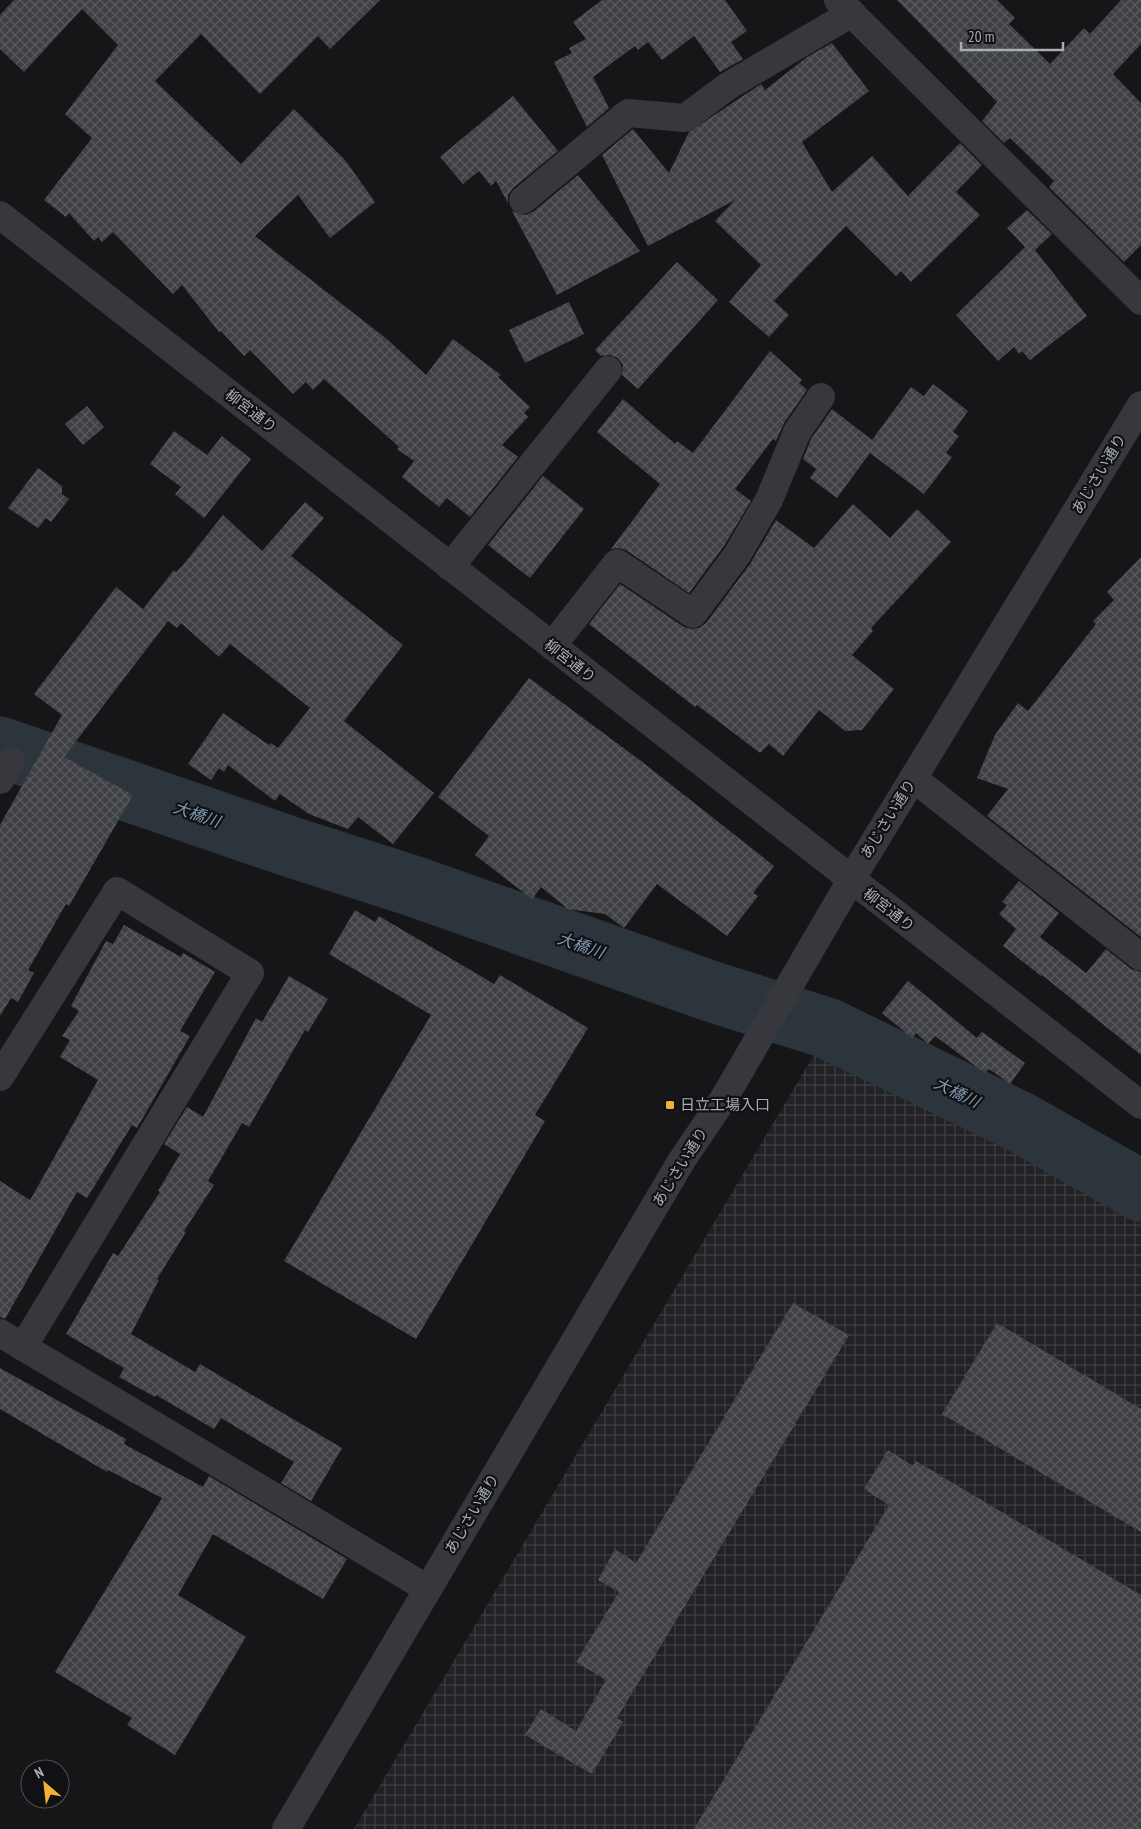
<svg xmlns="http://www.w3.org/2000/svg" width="1141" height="1829" font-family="'PT Sans Narrow','Noto Sans JP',sans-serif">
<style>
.industrial{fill:url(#industrial-grid)}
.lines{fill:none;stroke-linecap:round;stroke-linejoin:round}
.river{stroke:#2c353c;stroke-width:61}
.building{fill:url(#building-cross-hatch)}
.minor{stroke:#37383d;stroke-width:28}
.poi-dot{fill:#f2b134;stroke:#111113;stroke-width:2}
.labels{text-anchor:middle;stroke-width:4.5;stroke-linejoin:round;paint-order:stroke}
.street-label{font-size:15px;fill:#a8adb8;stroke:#111113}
.poi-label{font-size:15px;fill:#a8adb8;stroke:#111113;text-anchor:start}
.water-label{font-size:16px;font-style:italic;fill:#7f9bb3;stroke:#111113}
</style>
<defs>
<pattern id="industrial-grid" width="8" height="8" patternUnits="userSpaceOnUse" patternTransform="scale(1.25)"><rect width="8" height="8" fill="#222225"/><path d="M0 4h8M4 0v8" fill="none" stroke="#3f3f43"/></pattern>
<pattern id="building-cross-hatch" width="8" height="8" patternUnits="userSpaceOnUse" patternTransform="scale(1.25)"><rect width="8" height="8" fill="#404145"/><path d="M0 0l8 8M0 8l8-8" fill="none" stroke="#595a5e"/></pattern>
</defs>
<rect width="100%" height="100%" fill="#161618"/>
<path class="industrial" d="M 825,1036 L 1013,1107 L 1141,1202 L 1141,1829 L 354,1829 Z"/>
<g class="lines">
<path class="river" d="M 0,747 L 291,847 L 413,886 L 713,992 L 827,1028 L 1022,1123 L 1141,1191"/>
</g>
<g class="building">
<path d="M 14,0 L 380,0 L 330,49 L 318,36 L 260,94 L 201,34 L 155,81 L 241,164 L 294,109 L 345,160 L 375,202 L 330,238 L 298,195 L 255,236 L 388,340 L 426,375 L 453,339 L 501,375 L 498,377 L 530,407 L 524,413 L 528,417 L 502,445 L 518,457 L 470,517 L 447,498 L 439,507 L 402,477 L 414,461 L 397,449 L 399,447 L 324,379 L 313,390 L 306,382 L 293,394 L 250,350 L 244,356 L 221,331 L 219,332 L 182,285 L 173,294 L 113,232 L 102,242 L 98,237 L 94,241 L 69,213 L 66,217 L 44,200 L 92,138 L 65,114 L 118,45 L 82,9 L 24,72 L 0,49 L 0,15 Z"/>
<path d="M 602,0 L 725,0 L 747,31 L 731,42 L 743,59 L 720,72 L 694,36 L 662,60 L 648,42 L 638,50 L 635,46 L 593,77 L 609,108 L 587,127 L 554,62 L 572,53 L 569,48 L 586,39 L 573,22 Z"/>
<path d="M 897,0 L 997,0 L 1015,18 L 1009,24 L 1050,64 L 1084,28 L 1090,34 L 1121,0 L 1141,0 L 1141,44 L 1113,74 L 1141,103 L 1141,245 L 1124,262 L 1049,187 L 1054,181 L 1010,138 L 1004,143 L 982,121 L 997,102 Z"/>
<path d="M 832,43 L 869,91 L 802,142 L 832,192 L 872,156 L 908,196 L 960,143 L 982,165 L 956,192 L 980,215 L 911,282 L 901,271 L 896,276 L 846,226 L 774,301 L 789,315 L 769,337 L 729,302 L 761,265 L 715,221 L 735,200 L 648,246 L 602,155 L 633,129 L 669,173 L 689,132 L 761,84 L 765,90 L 807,57 Z"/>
<path d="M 513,96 L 558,151 L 513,188 L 508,195 L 508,203 L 496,181 L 491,186 L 479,171 L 463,184 L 440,157 Z"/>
<path d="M 578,175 L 640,251 L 557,295 L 512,211 L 525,215 L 533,212 Z"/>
<path d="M 1027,210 L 1052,234 L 1035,250 L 1087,316 L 1030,360 L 1022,351 L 1019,354 L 1014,347 L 998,361 L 956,315 L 1025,247 L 1007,228 Z"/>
<path d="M 677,262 L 718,300 L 638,389 L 622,375 L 623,365 L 618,358 L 610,355 L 601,356 L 595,350 Z"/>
<path d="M 569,302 L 584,334 L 525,363 L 509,330 Z"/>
<path d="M 770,351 L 802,380 L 799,383 L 807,390 L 784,423 L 776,441 L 773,439 L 735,489 L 751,501 L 724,546 L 689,593 L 626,550 L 619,548 L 611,549 L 660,484 L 597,432 L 623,399 L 675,444 L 677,441 L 693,453 Z"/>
<path d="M 933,384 L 968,411 L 953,432 L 959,436 L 946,453 L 952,457 L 924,494 L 870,453 L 837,498 L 810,478 L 816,469 L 803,459 L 811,439 L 832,409 L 872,440 L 911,387 L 924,396 Z"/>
<path d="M 87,406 L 104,427 L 83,445 L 65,424 Z"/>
<path d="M 174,431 L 207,455 L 222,436 L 251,459 L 204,518 L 175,494 L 181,487 L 150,464 Z"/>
<path d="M 38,468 L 62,486 L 62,494 L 69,499 L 51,522 L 46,518 L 38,528 L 8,508 Z"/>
<path d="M 543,476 L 584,509 L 530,578 L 488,545 Z"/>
<path d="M 305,502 L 324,518 L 291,556 L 403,645 L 344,721 L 434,793 L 393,844 L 358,817 L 348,829 L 309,814 L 280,794 L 275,801 L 228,765 L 224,772 L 219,768 L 211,780 L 188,764 L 223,713 L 269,745 L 271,743 L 278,748 L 310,708 L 230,644 L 219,657 L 181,623 L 177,628 L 168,621 L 64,757 L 133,795 L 69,906 L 66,904 L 28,970 L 34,973 L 18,1002 L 11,998 L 0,1016 L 0,825 L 62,715 L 34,694 L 116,587 L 143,609 L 174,570 L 176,572 L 183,565 L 223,515 L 262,551 Z"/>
<path d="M 853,504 L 890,538 L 917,509 L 951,542 L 871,628 L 873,631 L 852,655 L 894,689 L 862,730 L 845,731 L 819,710 L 783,756 L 769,744 L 760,753 L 697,705 L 695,707 L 589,624 L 620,584 L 684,627 L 691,629 L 699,628 L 706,623 L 750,564 L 776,520 L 814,548 Z"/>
<path d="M 1141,557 L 1141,937 L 987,816 L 1008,789 L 977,778 L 995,735 L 1018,703 L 1028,711 L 1096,624 L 1093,621 L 1114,600 L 1107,592 Z"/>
<path d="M 529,678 L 641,761 L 774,866 L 753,893 L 758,896 L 727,936 L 657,884 L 624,928 L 605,914 L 568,909 L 541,887 L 532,899 L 475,855 L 489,836 L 438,797 Z"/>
<path d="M 1019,881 L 1059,913 L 1040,937 L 1086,973 L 1106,949 L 1131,969 L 1141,972 L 1141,1055 L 1042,975 L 1041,976 L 1003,946 L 1016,929 L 999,914 L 1007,905 L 1002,902 Z"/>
<path d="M 355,910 L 375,922 L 379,916 L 494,984 L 500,975 L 588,1028 L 535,1115 L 545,1121 L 416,1339 L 284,1261 L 431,1015 L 329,954 Z"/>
<path d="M 124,925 L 181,957 L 183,953 L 215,972 L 180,1031 L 190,1036 L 137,1128 L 132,1125 L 87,1198 L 77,1192 L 5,1319 L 0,1317 L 0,1181 L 30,1200 L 98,1080 L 60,1057 L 70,1040 L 62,1036 L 79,1011 L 71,1006 L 106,941 L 113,944 Z"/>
<path d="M 289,976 L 328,999 L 308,1032 L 305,1030 L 249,1127 L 242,1123 L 208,1181 L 214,1185 L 184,1231 L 186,1232 L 157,1279 L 159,1280 L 131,1334 L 195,1372 L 200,1364 L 342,1448 L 311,1501 L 281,1483 L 294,1462 L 221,1418 L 214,1429 L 156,1395 L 155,1397 L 119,1377 L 124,1368 L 66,1334 L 113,1253 L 118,1256 L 160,1192 L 158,1191 L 180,1154 L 164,1144 L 187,1107 L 203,1117 L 256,1018 L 262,1022 Z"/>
<path d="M 908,981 L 977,1038 L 982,1032 L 1025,1063 L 1010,1084 L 989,1069 L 985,1073 L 935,1036 L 928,1044 L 916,1033 L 912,1038 L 882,1013 Z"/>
<path d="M 793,1303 L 849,1335 L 617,1718 L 623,1722 L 592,1774 L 525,1735 L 541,1709 L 576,1731 L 606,1680 L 576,1662 L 619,1592 L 598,1580 L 615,1549 L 636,1563 Z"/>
<path d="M 997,1323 L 1141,1409 L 1141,1532 L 942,1414 Z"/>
<path d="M 0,1368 L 126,1439 L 124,1444 L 203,1487 L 209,1476 L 347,1559 L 323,1599 L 213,1534 L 178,1595 L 246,1637 L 175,1755 L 127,1725 L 132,1718 L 55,1672 L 162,1498 L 108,1470 L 107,1472 L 0,1409 Z"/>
<path d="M 888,1450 L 913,1466 L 916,1461 L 1141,1595 L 1141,1829 L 694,1829 L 889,1505 L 864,1489 Z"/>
</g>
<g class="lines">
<g class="minor">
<path d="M 838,0 L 1141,301"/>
<path d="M 523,200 L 628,113 L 685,118 L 728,86 L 852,13"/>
<path d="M 0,215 L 1141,1105"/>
<path d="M 450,567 L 608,370"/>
<path d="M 552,646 L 617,563 L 693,614 L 737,555 L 769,500 L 797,432 L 821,397"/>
<path d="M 913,778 L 1141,957"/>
<path d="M 0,780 L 11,761"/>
<path d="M 0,1077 L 117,891 L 250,973 L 23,1347"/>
<path d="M 0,1333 L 428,1589"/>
<path d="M 286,1829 L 682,1160 L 724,1098 L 851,880 L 1141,405"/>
</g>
</g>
<rect class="poi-dot" x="665" y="1100" width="10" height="10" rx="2.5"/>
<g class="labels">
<g class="street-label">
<text transform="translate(251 411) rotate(38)" y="5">柳宮通り</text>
<text transform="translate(1099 474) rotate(-59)" y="5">あじさい通り</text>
<text transform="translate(570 661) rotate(38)" y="5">柳宮通り</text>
<text transform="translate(888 819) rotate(-58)" y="5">あじさい通り</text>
<text transform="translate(889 910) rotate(38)" y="5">柳宮通り</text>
<text transform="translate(680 1167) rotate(-58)" y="5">あじさい通り</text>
<text transform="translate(472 1514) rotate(-59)" y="5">あじさい通り</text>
</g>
<g class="poi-label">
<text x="680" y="1110">日立工場入口</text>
</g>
<g class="water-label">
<text transform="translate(197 814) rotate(19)" y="6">大橋川</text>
<text transform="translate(581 945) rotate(19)" y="6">大橋川</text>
<text transform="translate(957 1092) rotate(26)" y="6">大橋川</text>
</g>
</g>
<g transform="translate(45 1784) rotate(332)"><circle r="24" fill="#111113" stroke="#4d4f55"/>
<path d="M0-4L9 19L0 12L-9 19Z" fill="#f2b134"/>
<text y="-8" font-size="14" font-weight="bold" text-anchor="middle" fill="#a8adb8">N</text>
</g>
<path d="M961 42v8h102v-8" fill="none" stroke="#a8adb8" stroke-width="2.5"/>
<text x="968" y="42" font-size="15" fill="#a8adb8" stroke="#111113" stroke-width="4" paint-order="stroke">20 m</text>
</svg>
